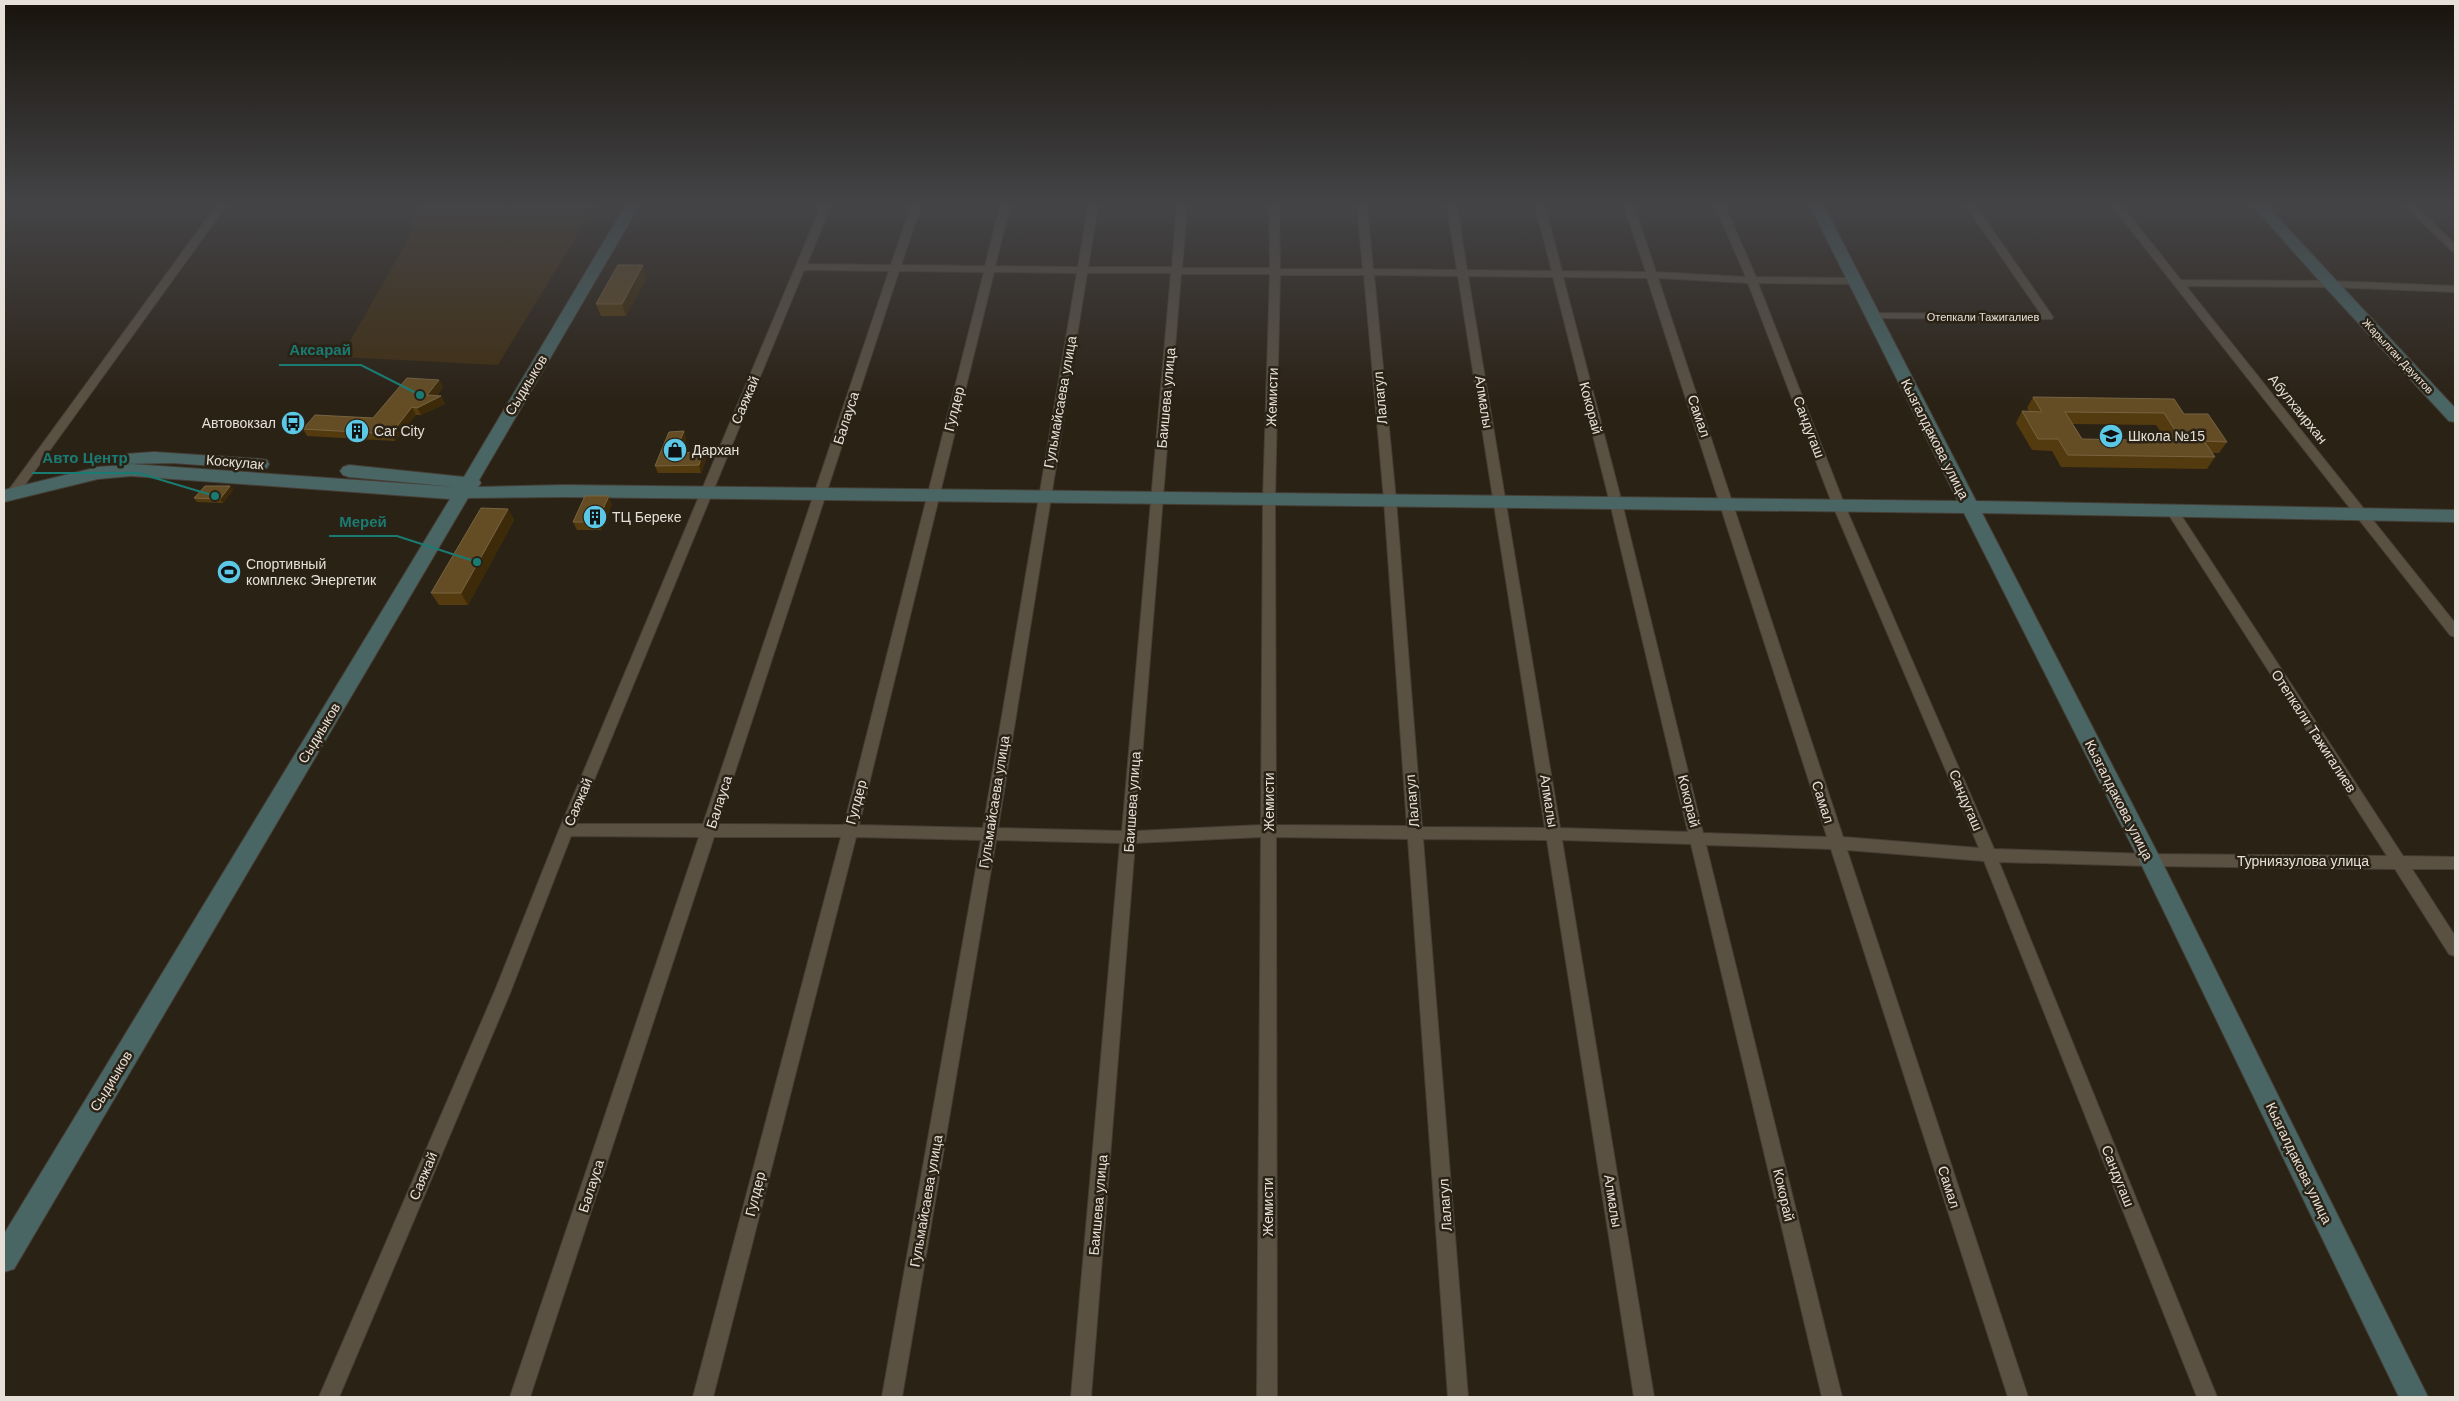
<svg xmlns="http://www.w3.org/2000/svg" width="2459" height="1401" font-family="Helvetica,sans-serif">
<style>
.green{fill:#402e11}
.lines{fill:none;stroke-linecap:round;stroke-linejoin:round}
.street-casing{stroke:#463e35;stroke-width:2}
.secondary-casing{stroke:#463e35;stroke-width:2}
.street{fill:#5a5143;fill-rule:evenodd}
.secondary{fill:#496665;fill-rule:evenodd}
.wall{fill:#543b0f;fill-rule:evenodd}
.shaded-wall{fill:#3d2a09}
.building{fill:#644d25;stroke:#786441;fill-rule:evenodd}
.labels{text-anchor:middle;stroke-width:5;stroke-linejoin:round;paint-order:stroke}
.far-street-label{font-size:11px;fill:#e6e0d8;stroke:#2b2216}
.street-label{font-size:14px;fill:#e6e0d8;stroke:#2b2216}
.poi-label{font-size:14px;fill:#e6e0d8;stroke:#2b2216;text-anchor:start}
.leader{fill:none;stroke:#1a7b73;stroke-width:2}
.callout-dot{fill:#1a7b73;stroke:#2b2216;stroke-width:2}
.callout-label{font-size:15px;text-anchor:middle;font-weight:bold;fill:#1a7b73;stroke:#2b2216;stroke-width:5;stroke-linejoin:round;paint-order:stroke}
</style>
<rect width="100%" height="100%" fill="#2b2216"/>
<path class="green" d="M 418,206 L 595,206 L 498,365 L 341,357 L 415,227 L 409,226 Z"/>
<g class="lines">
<g class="street-casing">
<g id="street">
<path d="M 216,206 L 226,206 L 16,497 L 8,497 L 6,494 L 8,491 Z"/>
<path d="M 821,206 L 831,206 L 807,264 L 891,265 L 911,206 L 921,206 L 901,265 L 985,266 L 1000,206 L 1010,206 L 995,266 L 1078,267 L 1088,206 L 1098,206 L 1088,267 L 1172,267 L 1177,206 L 1187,206 L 1182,268 L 1270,268 L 1269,206 L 1279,206 L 1280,269 L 1363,269 L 1357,206 L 1367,206 L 1373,269 L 1457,270 L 1447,206 L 1457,206 L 1467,270 L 1552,271 L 1535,206 L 1545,206 L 1562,271 L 1646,272 L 1624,206 L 1634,206 L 1656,272 L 1746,277 L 1715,206 L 1725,206 L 1756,277 L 1854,278 L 1859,281 L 1854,284 L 1758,283 L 1845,506 L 1994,849 L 2150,854 L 2387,856 L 2167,512 L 2169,509 L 2177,509 L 2403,856 L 2455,857 L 2455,869 L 2412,869 L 2455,936 L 2455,956 L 2449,954 L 2395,869 L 2150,866 L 1999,862 L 2217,1397 L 2197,1397 L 1984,861 L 1847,850 L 2028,1397 L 2008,1397 L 1831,849 L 1706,845 L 1842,1397 L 1822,1397 L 1691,844 L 1562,840 L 1654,1397 L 1634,1397 L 1547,840 L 1423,839 L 1468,1397 L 1448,1397 L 1408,839 L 1276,837 L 1277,1397 L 1257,1397 L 1261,837 L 1135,843 L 1091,1397 L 1071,1397 L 1120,843 L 996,840 L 902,1397 L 882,1397 L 981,840 L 856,837 L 713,1397 L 693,1397 L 841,837 L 714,837 L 530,1397 L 510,1397 L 699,837 L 571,836 L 510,993 L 339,1397 L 319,1397 L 494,993 L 559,830 ZM 804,270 L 889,271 L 703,824 L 576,824 ZM 899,271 L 984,272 L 844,825 L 718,824 ZM 994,272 L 1077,273 L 983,828 L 859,825 ZM 1087,273 L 1171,273 L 1122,831 L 998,828 ZM 1181,274 L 1270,274 L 1263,499 L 1261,825 L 1136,831 ZM 1280,275 L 1364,275 L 1384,500 L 1407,826 L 1276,825 L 1275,499 ZM 1374,275 L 1458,276 L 1545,828 L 1422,827 L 1396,500 ZM 1468,276 L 1553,277 L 1610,503 L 1688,832 L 1560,828 ZM 1563,277 L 1647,278 L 1827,837 L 1703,833 L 1622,503 ZM 1658,278 L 1748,283 L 1833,506 L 1979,848 L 1843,837 Z"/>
<path d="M 1966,206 L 1976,206 L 2053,317 L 2052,319 L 1868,318 L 1867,316 L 1872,313 L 2041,314 Z"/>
<path d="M 2112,206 L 2122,206 L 2181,280 L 2330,281 L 2455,286 L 2455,292 L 2330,287 L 2186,286 L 2455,623 L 2455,637 L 2450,635 Z"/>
<path d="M 2405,206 L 2415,206 L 2455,244 L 2455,252 L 2452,251 Z"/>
</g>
</g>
<g class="secondary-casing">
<g id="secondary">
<path d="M 625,206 L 639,206 L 479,480 L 481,483 L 478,487 L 564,485 L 1958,501 L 1810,206 L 1824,206 L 1976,501 L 2455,510 L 2455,522 L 1982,513 L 2158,854 L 2428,1397 L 2399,1397 L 2140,862 L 1964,513 L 564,497 L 468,498 L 14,1269 L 4,1272 L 4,1234 L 450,499 L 131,476 L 98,479 L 4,502 L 4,490 L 98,467 L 131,464 L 456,487 L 349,477 L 343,475 L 340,471 L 343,467 L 349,465 L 464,477 Z"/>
<path d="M 2253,206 L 2267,206 L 2455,408 L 2455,422 L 2449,421 L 2325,287 Z"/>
<path d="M 154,452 L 261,459 L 267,460 L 269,464 L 267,468 L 261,469 L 172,463 L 118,464 L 112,463 L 110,459 L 112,455 Z"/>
</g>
</g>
<use href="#street" class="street"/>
<use href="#secondary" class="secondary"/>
</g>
<g class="wall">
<path d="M 647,277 L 626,316 L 601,316 L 596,304 Z"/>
<path d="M 439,380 L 443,387 L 436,396 L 441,396 L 445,404 L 421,415 L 416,415 L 395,441 L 307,436 L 303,429 L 373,418 Z"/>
<path d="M 2033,397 L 2184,414 L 2227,442 L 2219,453 L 2212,453 L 2215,457 L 2207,469 L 2061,467 L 2052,451 L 2032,450 L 2016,423 L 2022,411 L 2029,411 L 2027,408 ZM 2072,424 L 2156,425 L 2167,441 L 2082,439 Z"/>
<path d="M 684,431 L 686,439 L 681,453 L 703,452 L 706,460 L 701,473 L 658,473 L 655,466 Z"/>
<path d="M 230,486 L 233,490 L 223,503 L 197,502 L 194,498 Z"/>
<path d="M 612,504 L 601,530 L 577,530 L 573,522 Z"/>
<path d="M 508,509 L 514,520 L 468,605 L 439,605 L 431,593 Z"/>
</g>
<g class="shaded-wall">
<path d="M 643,265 L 647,277 L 626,316 L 622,304 Z"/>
<path d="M 439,380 L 443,387 L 432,400 L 441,396 L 445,404 L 421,415 L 417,408 Z"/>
<path d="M 412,407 L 416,415 L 395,441 L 391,434 Z"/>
<path d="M 684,431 L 686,439 L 678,460 L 675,453 Z"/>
<path d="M 703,452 L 706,460 L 701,473 L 699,465 Z"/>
<path d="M 230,486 L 233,490 L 223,503 L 220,499 Z"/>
<path d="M 609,496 L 612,504 L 601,530 L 597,522 Z"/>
<path d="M 508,509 L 514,520 L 468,605 L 461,593 Z"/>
</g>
<g class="building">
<path d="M 618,265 L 643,265 L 622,304 L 596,304 Z"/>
<path d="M 407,378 L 439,380 L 427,395 L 441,396 L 417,408 L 412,407 L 391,434 L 303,429 L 315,415 L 373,418 Z"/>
<path d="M 2033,397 L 2174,399 L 2184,414 L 2208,414 L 2227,442 L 2204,441 L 2215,457 L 2068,455 L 2058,439 L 2038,439 L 2022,411 L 2042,412 ZM 2065,412 L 2164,413 L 2182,441 L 2082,439 Z"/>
<path d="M 684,431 L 675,453 L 703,452 L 699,465 L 655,466 L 669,432 Z"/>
<path d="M 205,486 L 230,486 L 220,499 L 194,498 Z"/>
<path d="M 585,496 L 609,496 L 597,522 L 573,522 Z"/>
<path d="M 481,508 L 508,509 L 461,593 L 431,593 Z"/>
</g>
<linearGradient id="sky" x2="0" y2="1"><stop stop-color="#18130c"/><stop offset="0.51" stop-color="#444447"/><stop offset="1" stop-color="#444447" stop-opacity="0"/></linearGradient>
<rect width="2459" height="402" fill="url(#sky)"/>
<defs>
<g id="bus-disc" transform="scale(1.25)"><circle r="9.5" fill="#5bc8e6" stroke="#2b2216"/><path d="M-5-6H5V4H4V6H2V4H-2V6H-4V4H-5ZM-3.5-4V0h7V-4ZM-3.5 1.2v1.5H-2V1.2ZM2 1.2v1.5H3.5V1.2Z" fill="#111"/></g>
<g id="building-disc" transform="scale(1.25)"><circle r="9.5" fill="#5bc8e6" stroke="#2b2216"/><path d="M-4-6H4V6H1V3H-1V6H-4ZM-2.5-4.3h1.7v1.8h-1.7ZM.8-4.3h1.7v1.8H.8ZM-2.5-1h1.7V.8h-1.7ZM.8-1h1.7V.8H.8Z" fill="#111"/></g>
<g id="school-disc" transform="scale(1.25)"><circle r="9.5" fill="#5bc8e6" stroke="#2b2216"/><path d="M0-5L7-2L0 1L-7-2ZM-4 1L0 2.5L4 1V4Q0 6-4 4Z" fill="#111"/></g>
<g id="shop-disc" transform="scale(1.25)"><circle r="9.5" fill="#5bc8e6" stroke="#2b2216"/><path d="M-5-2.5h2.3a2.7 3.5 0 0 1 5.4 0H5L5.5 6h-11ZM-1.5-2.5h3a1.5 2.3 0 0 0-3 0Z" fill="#111"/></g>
<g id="stadium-disc" transform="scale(1.25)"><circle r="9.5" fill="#5bc8e6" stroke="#2b2216"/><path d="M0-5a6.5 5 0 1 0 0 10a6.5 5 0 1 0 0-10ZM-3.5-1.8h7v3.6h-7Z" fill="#111"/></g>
</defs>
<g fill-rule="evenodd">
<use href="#bus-disc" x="293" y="423"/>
<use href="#building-disc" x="357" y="431"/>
<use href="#school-disc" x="2111" y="436"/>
<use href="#shop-disc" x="675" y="450"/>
<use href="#building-disc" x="595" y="517"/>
<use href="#stadium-disc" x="229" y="572"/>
</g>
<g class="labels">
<g class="far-street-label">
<text x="1983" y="321">Отепкали Тажигалиев</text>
<text transform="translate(2398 356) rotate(47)" y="4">Жарылган Дауитов</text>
</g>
<g class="street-label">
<text transform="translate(526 385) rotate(-59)" y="5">Сыдиыков</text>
<text transform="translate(1272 397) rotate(-88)" y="5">Жемисти</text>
<text transform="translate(1166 398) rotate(-85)" y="5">Баишева улица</text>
<text transform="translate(1380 398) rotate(-95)" y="5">Лалагул</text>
<text transform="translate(745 400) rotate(-67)" y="5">Саяжай</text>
<text transform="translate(1060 402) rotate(-80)" y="5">Гульмайсаева улица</text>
<text transform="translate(1484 402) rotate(81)" y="5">Алмалы</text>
<text transform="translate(1591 408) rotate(75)" y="5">Кокорай</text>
<text transform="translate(954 409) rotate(-76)" y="5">Гулдер</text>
<text transform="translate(2298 409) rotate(51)" y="5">Абулхаирхан</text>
<text transform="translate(1699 416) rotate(71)" y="5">Самал</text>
<text transform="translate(846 418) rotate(-72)" y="5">Балауса</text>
<text transform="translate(1809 427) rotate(69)" y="5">Сандугаш</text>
<text transform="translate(1935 439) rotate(63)" y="5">Кызгалдакова улица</text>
<text transform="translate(235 462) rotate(5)" y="5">Коскулак</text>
<text transform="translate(2314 731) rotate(57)" y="5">Отепкали Тажигалиев</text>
<text transform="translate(319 733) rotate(-59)" y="5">Сыдиыков</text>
<text transform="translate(1966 800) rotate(67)" y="5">Сандугаш</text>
<text transform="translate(2119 800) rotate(63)" y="5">Кызгалдакова улица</text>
<text transform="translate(1412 801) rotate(-95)" y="5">Лалагул</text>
<text transform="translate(1549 801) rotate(81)" y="5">Алмалы</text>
<text transform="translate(1689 801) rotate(76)" y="5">Кокорай</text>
<text transform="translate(578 802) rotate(-67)" y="5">Саяжай</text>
<text transform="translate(719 802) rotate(-72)" y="5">Балауса</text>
<text transform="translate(856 802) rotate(-75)" y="5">Гулдер</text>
<text transform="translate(994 802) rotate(-81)" y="5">Гульмайсаева улица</text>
<text transform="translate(1132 802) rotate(-86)" y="5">Баишева улица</text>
<text transform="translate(1269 802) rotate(-90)" y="5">Жемисти</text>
<text transform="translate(1823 802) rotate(72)" y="5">Самал</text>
<text x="2303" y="866">Турниязулова улица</text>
<text transform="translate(111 1081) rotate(-59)" y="5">Сыдиыков</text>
<text transform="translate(2299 1163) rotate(64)" y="5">Кызгалдакова улица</text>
<text transform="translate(423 1176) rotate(-67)" y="5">Саяжай</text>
<text transform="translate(2118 1176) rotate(68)" y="5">Сандугаш</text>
<text transform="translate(591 1186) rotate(-72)" y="5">Балауса</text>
<text transform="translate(1949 1187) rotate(72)" y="5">Самал</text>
<text transform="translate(755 1194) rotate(-76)" y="5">Гулдер</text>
<text transform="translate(1784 1195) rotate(77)" y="5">Кокорай</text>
<text transform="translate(926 1201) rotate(-80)" y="5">Гульмайсаева улица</text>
<text transform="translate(1613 1201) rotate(81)" y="5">Алмалы</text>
<text transform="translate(1098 1205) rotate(-85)" y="5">Баишева улица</text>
<text transform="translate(1445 1205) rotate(-94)" y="5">Лалагул</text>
<text transform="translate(1268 1207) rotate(-90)" y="5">Жемисти</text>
</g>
<g class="poi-label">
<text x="276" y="428" text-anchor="end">Автовокзал</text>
<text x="374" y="436">Car City</text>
<text x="2128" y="441">Школа №15</text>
<text x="692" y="455">Дархан</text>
<text x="612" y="522">ТЦ Береке</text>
<text x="246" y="569">Спортивный<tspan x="246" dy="16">комплекс Энергетик</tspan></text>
</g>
</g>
<path class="leader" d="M420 395L361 365H279M215 496L138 473H32M477 562L397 536H329"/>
<g class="callout-dot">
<circle cx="420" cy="395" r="5"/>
<circle cx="215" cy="496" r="5"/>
<circle cx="477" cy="562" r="5"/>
</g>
<g class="callout-label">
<text x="320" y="355">Аксарай</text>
<text x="85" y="463">Авто Центр</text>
<text x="363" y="527">Мерей</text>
</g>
<rect width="2459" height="1401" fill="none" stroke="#e6e0d8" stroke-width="10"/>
</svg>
